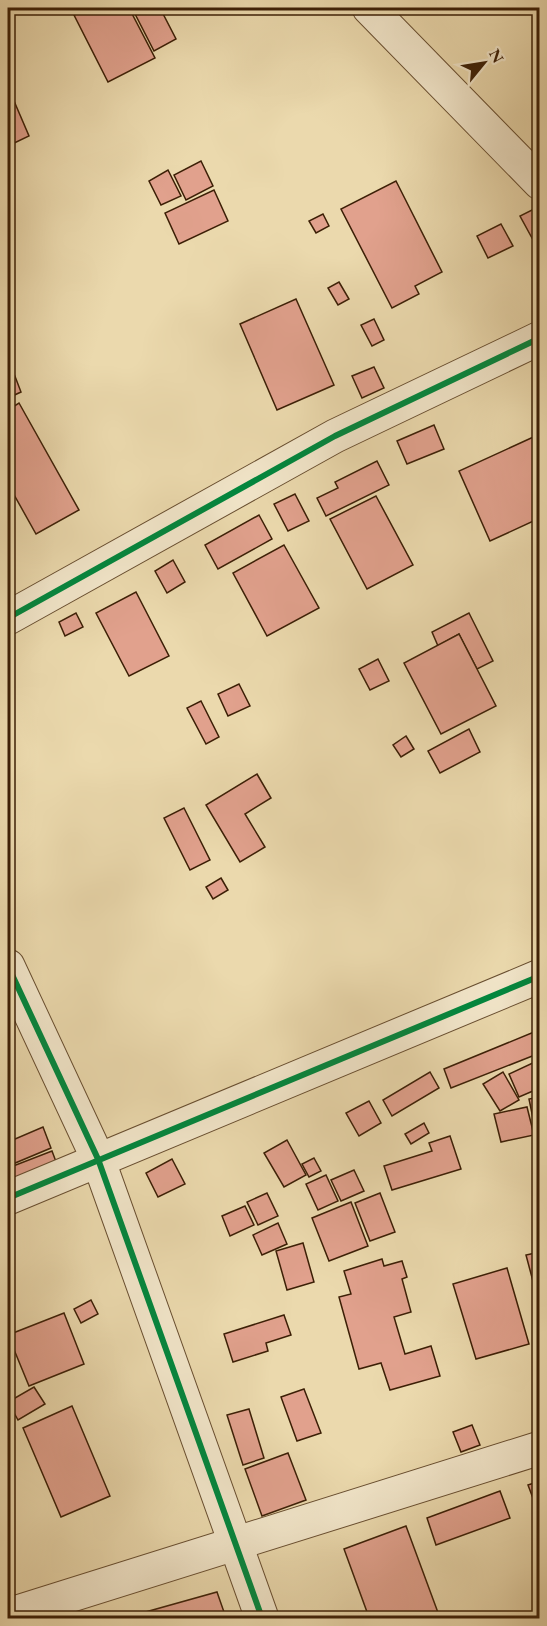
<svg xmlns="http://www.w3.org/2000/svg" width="547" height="1626" font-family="'EB Garamond',serif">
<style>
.building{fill:#e1a18d;stroke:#3c1f06;stroke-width:1.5}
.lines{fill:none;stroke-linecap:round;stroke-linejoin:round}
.street-casing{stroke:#684e30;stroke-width:35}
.street{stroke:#f2e6ca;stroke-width:33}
.cycleway-casing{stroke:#f2e6ca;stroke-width:10}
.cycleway{stroke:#00873e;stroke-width:6}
</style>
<rect width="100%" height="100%" fill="#ebd9ad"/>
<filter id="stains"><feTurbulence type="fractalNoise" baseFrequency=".00333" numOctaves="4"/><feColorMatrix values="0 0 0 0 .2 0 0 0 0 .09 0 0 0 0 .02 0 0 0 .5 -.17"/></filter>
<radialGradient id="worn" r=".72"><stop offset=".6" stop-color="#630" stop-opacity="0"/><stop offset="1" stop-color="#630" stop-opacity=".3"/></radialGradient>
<g class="building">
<path d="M 88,8 L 129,8 L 155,58 L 108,82 L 74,15 Z"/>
<path d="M 132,8 L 160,8 L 176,39 L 154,51 Z"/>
<path d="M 8,87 L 29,136 L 8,146 Z"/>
<path d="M 201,161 L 213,186 L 186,200 L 174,175 Z"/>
<path d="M 168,170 L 181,196 L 161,205 L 149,181 Z"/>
<path d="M 396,181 L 442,272 L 415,286 L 419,294 L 392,308 L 341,209 Z"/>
<path d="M 214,190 L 228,221 L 179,244 L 165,213 Z"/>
<path d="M 540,206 L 540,234 L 532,238 L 520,216 Z"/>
<path d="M 323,214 L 329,226 L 316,233 L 309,221 Z"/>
<path d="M 501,224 L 513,246 L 488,258 L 477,236 Z"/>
<path d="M 339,282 L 349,299 L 338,305 L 328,288 Z"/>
<path d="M 296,299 L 334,385 L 277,410 L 240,324 Z"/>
<path d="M 374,319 L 384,340 L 372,346 L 361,325 Z"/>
<path d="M 8,358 L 21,392 L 8,398 Z"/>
<path d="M 374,367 L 384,388 L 362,398 L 352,376 Z"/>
<path d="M 19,403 L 79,510 L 36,534 L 8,484 L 8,410 Z"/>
<path d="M 434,425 L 444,449 L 407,464 L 397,441 Z"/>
<path d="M 540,434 L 540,518 L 490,541 L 459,471 Z"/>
<path d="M 377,461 L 389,485 L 326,516 L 317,498 L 338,488 L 335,482 Z"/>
<path d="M 295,494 L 309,521 L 288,531 L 274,504 Z"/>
<path d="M 376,496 L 413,565 L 367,589 L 330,519 Z"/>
<path d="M 259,515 L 272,539 L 218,569 L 205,545 Z"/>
<path d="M 284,545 L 319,608 L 267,636 L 233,573 Z"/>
<path d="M 173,560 L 185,582 L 167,593 L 155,571 Z"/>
<path d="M 136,592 L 169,656 L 129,676 L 96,613 Z"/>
<path d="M 76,613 L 83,627 L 65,636 L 59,622 Z"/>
<path d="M 469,613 L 493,661 L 477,669 L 459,634 L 438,646 L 432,632 Z"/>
<path d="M 459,634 L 496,706 L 441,734 L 404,663 Z"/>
<path d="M 378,659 L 389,681 L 370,690 L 359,669 Z"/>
<path d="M 239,684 L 250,706 L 228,716 L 218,694 Z"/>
<path d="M 201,701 L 219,737 L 206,744 L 187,708 Z"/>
<path d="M 469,729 L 480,752 L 440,773 L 428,751 Z"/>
<path d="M 406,736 L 414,749 L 401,757 L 393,745 Z"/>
<path d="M 257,774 L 271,798 L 245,814 L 265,847 L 240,862 L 206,805 Z"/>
<path d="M 184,808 L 210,860 L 190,870 L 164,818 Z"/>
<path d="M 221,878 L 228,890 L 213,899 L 206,887 Z"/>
<path d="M 534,1032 L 540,1046 L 540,1053 L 451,1088 L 444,1069 Z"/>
<path d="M 537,1061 L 540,1067 L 540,1088 L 519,1097 L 509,1074 Z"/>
<path d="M 8,1066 L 13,1078 L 8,1081 Z"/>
<path d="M 430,1072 L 439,1088 L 392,1116 L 383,1100 Z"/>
<path d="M 503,1072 L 519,1100 L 500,1111 L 483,1084 Z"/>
<path d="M 540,1097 L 540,1132 L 536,1133 L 529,1099 Z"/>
<path d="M 369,1101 L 381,1123 L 359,1136 L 346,1113 Z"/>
<path d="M 527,1107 L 534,1135 L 501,1142 L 494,1114 Z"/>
<path d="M 424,1123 L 429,1133 L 411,1144 L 405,1134 Z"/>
<path d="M 43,1127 L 51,1148 L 8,1166 L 8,1142 Z"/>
<path d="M 450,1136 L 461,1169 L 392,1190 L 384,1166 L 432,1151 L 429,1143 Z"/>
<path d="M 287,1140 L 306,1175 L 284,1187 L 264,1153 Z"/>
<path d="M 52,1151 L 58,1167 L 8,1186 L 8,1168 Z"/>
<path d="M 314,1158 L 321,1171 L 309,1177 L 302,1164 Z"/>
<path d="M 172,1159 L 185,1184 L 158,1197 L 146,1173 Z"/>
<path d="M 354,1170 L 364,1191 L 341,1201 L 331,1180 Z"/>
<path d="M 326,1175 L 338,1201 L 318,1210 L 306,1184 Z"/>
<path d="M 267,1193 L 278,1216 L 258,1225 L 247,1202 Z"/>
<path d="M 380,1193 L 395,1232 L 370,1241 L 355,1203 Z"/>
<path d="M 351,1202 L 368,1246 L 329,1261 L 312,1218 Z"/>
<path d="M 245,1206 L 254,1225 L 230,1236 L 222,1216 Z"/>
<path d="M 278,1223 L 287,1244 L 262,1255 L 253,1235 Z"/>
<path d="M 303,1243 L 314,1282 L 287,1290 L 276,1251 Z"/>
<path d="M 540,1252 L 540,1304 L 539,1304 L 526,1255 Z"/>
<path d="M 382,1259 L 384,1266 L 402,1261 L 407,1277 L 402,1279 L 411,1312 L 394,1317 L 405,1354 L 431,1346 L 440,1376 L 390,1390 L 381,1363 L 359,1369 L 339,1297 L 351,1294 L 344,1271 Z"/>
<path d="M 507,1268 L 529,1344 L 476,1359 L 453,1284 Z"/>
<path d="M 91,1300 L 98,1314 L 81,1323 L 74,1309 Z"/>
<path d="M 64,1313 L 84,1364 L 29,1386 L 8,1335 Z"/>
<path d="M 284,1315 L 291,1335 L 266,1343 L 268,1351 L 233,1362 L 224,1334 Z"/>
<path d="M 34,1387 L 45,1404 L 18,1420 L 8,1402 Z"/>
<path d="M 304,1389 L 321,1433 L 297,1441 L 281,1397 Z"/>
<path d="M 72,1406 L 110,1496 L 61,1517 L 23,1428 Z"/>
<path d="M 249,1409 L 264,1458 L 243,1465 L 227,1415 Z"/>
<path d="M 472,1425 L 480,1445 L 461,1452 L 453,1432 Z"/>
<path d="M 288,1453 L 306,1500 L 262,1516 L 245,1469 Z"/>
<path d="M 540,1481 L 540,1517 L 528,1485 Z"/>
<path d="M 500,1491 L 510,1518 L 436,1545 L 427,1518 Z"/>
<path d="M 406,1526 L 440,1618 L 365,1618 L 363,1614 L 367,1612 L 344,1549 Z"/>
<path d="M 217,1592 L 224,1612 L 210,1618 L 124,1618 Z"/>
</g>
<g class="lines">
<g class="street-casing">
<g id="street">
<path d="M 369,8 L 540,183"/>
<path d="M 8,618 L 335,436 L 540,338"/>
<path d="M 8,966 L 98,1159 L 262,1618"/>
<path d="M 8,1198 L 540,976"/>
<path d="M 8,1615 L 540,1448"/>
</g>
</g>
<use href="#street" class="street"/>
<g class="cycleway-casing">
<g id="cycleway">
<path d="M 8,618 L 335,436 L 540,338"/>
<path d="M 8,966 L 98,1159 L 262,1618"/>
<path d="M 8,1198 L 540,976"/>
</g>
</g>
<use href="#cycleway" class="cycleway"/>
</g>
<rect width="547" height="1626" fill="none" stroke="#ebd9ad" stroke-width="30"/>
<rect x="9" y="9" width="529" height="1608" fill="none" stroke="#3c1f06" stroke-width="3"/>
<rect x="15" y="15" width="517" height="1596" fill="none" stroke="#3c1f06" stroke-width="1.5"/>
<g transform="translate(484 63) rotate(60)" stroke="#f2e6ca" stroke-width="4.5" paint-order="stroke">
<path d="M0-4.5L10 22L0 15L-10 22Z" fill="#3c1f06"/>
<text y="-9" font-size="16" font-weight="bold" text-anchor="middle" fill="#3c1f06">N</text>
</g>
<rect width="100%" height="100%" filter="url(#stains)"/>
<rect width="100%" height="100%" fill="url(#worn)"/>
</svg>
